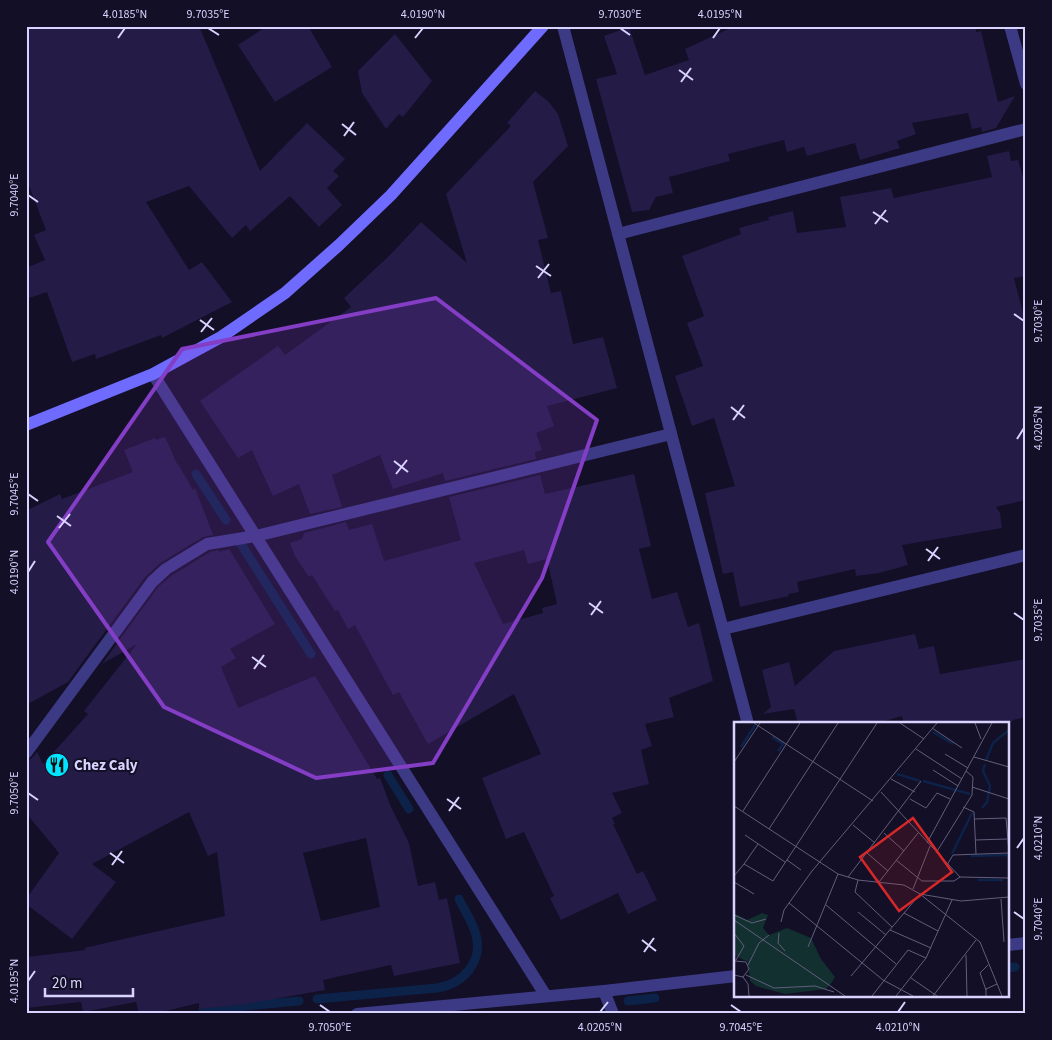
<svg xmlns="http://www.w3.org/2000/svg" width="1052" height="1040" font-family="'Source Sans 3',sans-serif">
<style>
.lines{fill:none;stroke-linecap:round;stroke-linejoin:round}
.stream{stroke:#0c2248;stroke-width:9}
.building{fill:#241b47;fill-rule:evenodd}
.street{stroke:#3d3a85;stroke-width:12}
.secondary{stroke:#6f6bff;stroke-width:12}
.marked{fill:#843dc5;fill-opacity:0.2;stroke:#843dc5;stroke-width:4;stroke-linejoin:round}
.ticks{fill:none;stroke:#d9d4ff;stroke-width:2}
.labels{text-anchor:middle;stroke-width:4;stroke-linejoin:round;paint-order:stroke}
.poi-label{font-size:15px;font-weight:bold;fill:#d9d4ff;stroke:#130f26;text-anchor:start}
.inset-river{fill:none;stroke:#0c2248;stroke-width:2.5}
.inset-road{fill:none;stroke:#625e7d;stroke-width:1}
.view{fill:#d62828;fill-opacity:0.15;stroke:#d62828;stroke-width:2.5}
.inset-edge{fill:none;stroke:#d9d4ff;stroke-width:2.5}
.neatline{fill:none;stroke:#d9d4ff;stroke-width:2}
.ticks-label{font-size:12px;text-anchor:middle;fill:#d9d4ff}
</style>
<rect width="100%" height="100%" fill="#130f26"/>
<g class="lines">
<g class="stream">
<path d="M 196,474 L 226,520"/>
<path d="M 239,541 L 311,654"/>
<path d="M 388,775 L 409,809"/>
<path d="M 1008,968 L 1015,967"/>
<path d="M 317,999 L 437,988 C 463,984 483,962 476,935 C 473,922 464,910 459,899"/>
<path d="M 628,1001 L 655,998"/>
<path d="M 203,1010 L 299,1001"/>
</g>
</g>
<g class="building">
<path d="M 26,26 L 199,26 L 260,171 L 307,123 L 345,159 L 333,171 L 339,176 L 327,188 L 342,205 L 319,227 L 290,196 L 250,231 L 246,225 L 232,238 L 189,186 L 146,202 L 189,270 L 202,262 L 232,302 L 162,338 L 161,335 L 96,359 L 95,354 L 72,362 L 47,292 L 26,299 L 26,268 L 45,260 L 34,235 L 46,230 L 26,178 Z"/>
<path d="M 267,26 L 308,26 L 332,67 L 275,102 L 238,45 Z"/>
<path d="M 735,26 L 976,26 L 976,32 L 981,31 L 998,102 L 1015,96 L 996,128 L 982,132 L 981,127 L 972,129 L 968,113 L 912,123 L 916,134 L 897,141 L 900,148 L 860,160 L 855,143 L 807,156 L 804,147 L 787,152 L 784,140 L 728,154 L 730,161 L 669,177 L 673,193 L 656,197 L 649,210 L 632,212 L 596,79 L 617,74 L 604,36 L 629,27 L 645,75 L 689,60 L 685,49 Z"/>
<path d="M 395,34 L 432,81 L 403,117 L 399,114 L 386,129 L 362,93 L 358,71 Z"/>
<path d="M 535,91 L 549,102 L 558,114 L 568,146 L 533,182 L 548,238 L 538,240 L 551,293 L 561,291 L 573,344 L 603,337 L 617,388 L 547,406 L 554,426 L 536,433 L 542,450 L 535,452 L 536,459 L 445,481 L 443,473 L 393,489 L 380,455 L 332,475 L 342,507 L 310,514 L 299,484 L 273,496 L 252,450 L 238,458 L 200,401 L 278,346 L 285,355 L 351,307 L 344,298 L 391,254 L 421,222 L 467,263 L 446,194 L 511,126 L 507,123 Z"/>
<path d="M 1009,151 L 1011,161 L 1018,160 L 1026,187 L 1026,276 L 1014,278 L 1026,325 L 1026,500 L 996,507 L 1000,513 L 1002,528 L 902,545 L 908,565 L 879,573 L 856,576 L 855,569 L 797,582 L 799,592 L 788,594 L 789,596 L 740,607 L 733,572 L 723,574 L 705,493 L 735,486 L 714,418 L 692,426 L 675,376 L 703,366 L 687,323 L 704,316 L 682,256 L 741,234 L 739,228 L 769,220 L 768,217 L 793,211 L 797,233 L 846,227 L 840,197 L 891,188 L 894,198 L 992,177 L 987,156 Z"/>
<path d="M 165,437 L 177,464 L 178,464 L 193,490 L 195,488 L 213,535 L 203,537 L 160,563 L 145,577 L 68,682 L 26,705 L 26,511 L 60,494 L 62,499 L 133,472 L 124,450 L 155,438 L 156,440 Z"/>
<path d="M 634,474 L 651,546 L 639,549 L 652,599 L 677,592 L 688,627 L 699,623 L 713,681 L 669,698 L 674,717 L 645,724 L 652,746 L 641,750 L 649,784 L 612,793 L 622,813 L 612,818 L 615,824 L 613,824 L 637,874 L 643,871 L 657,900 L 628,914 L 618,893 L 561,920 L 550,898 L 554,896 L 524,832 L 506,839 L 482,778 L 541,754 L 514,694 L 428,744 L 399,692 L 393,695 L 355,625 L 348,629 L 338,610 L 335,611 L 312,575 L 309,577 L 295,556 L 290,543 L 302,539 L 304,533 L 346,522 L 349,530 L 372,524 L 384,561 L 461,540 L 449,497 L 540,475 L 545,494 ZM 524,550 L 528,564 L 547,559 L 557,604 L 542,608 L 543,613 L 503,624 L 474,563 Z"/>
<path d="M 229,549 L 275,624 L 230,649 L 236,658 L 221,667 L 238,708 L 315,676 L 377,779 L 380,778 L 391,807 L 409,843 L 418,886 L 435,882 L 439,900 L 447,898 L 460,963 L 394,976 L 391,965 L 323,980 L 325,990 L 245,1004 L 199,1009 L 199,1003 L 153,1014 L 139,1014 L 136,1002 L 83,1012 L 81,1002 L 26,1008 L 26,957 L 86,950 L 84,948 L 225,916 L 217,852 L 208,856 L 189,812 L 92,864 L 116,882 L 72,939 L 26,904 L 26,899 L 59,853 L 26,813 L 26,761 L 32,758 L 37,752 L 43,764 L 88,714 L 84,711 L 137,644 L 102,664 L 158,587 L 171,576 L 210,552 L 219,550 L 219,552 ZM 366,838 L 380,907 L 321,921 L 303,853 Z"/>
<path d="M 915,634 L 919,649 L 934,646 L 940,674 L 1026,659 L 1026,717 L 1013,720 L 1013,721 L 998,724 L 904,724 L 902,716 L 874,724 L 798,724 L 794,709 L 763,714 L 771,707 L 762,670 L 789,662 L 795,686 L 834,651 Z"/>
</g>
<g class="lines">
<g class="street">
<path d="M 563,26 L 748,724"/>
<path d="M 1010,26 L 1026,84"/>
<path d="M 618,234 L 1026,129"/>
<path d="M 153,374 L 546,996"/>
<path d="M 723,629 L 1026,555"/>
<path d="M 26,753 L 152,582 L 166,569 L 207,544 L 256,536 L 671,434"/>
<path d="M 1008,945 L 1026,943"/>
<path d="M 604,991 L 613,1014"/>
<path d="M 357,1014 L 604,991 L 736,976"/>
</g>
<path class="secondary" d="M 26,425 L 153,374 L 221,337 L 285,293 L 339,245 L 391,195 L 543,26"/>
</g>
<path class="marked" d="M 436,298 L 597,420 L 542,578 L 433,763 L 316,778 L 164,707 L 48,542 L 182,349 Z"/>
<path class="ticks" d="M 208,28 L 219,35M 620,28 L 630,35M 118,38 L 125,28M 415,38 L 423,28M 713,38 L 720,28M 679,70 L 693,80M 681,82 L 691,68M 342,124 L 356,135M 344,136 L 354,122M 28,195 L 38,202M 873,212 L 888,222M 875,224 L 886,210M 536,266 L 551,276M 538,278 L 549,264M 1014,314 L 1024,321M 200,320 L 214,330M 201,332 L 212,318M 731,407 L 745,418M 733,420 L 744,405M 1017,439 L 1024,428M 394,461 L 408,472M 396,474 L 407,460M 28,494 L 38,501M 57,516 L 71,526M 59,528 L 70,514M 926,549 L 940,559M 928,561 L 938,547M 28,572 L 35,561M 589,603 L 603,613M 1014,613 L 1024,620M 591,615 L 601,601M 252,657 L 266,667M 254,669 L 264,655M 28,793 L 38,800M 447,799 L 461,809M 449,811 L 459,797M 1017,848 L 1024,838M 110,853 L 124,863M 112,865 L 122,851M 1014,912 L 1024,919M 642,940 L 656,951M 644,952 L 654,938M 28,981 L 35,971M 320,1005 L 330,1012M 731,1005 L 741,1012M 600,1012 L 608,1002M 898,1012 L 905,1002"/>
<defs>
<g id="restaurant-disc" transform="scale(1.25)"><circle r="9.5" fill="#00e5ff" stroke="#130f26"/><path d="M-5-6h1v4h1v-4h1v4h1v-4h1v5L-1.5 .5V6h-2V.5L-5-1ZM5-6V6H3V1.5H1.5Q1.5-4 5-6Z" fill="#111"/></g>
</defs>
<g fill-rule="evenodd">
<use href="#restaurant-disc" x="57" y="765"/>
</g>
<g class="labels">
<g class="poi-label">
<text x="74" y="770">Chez Caly</text>
</g>
</g>
<g transform="translate(734 722)">
<rect width="275" height="275" fill="#130f26"/>
<path d="M 0,191 L 13,198 L 28,191 L 34,193 L 29,206 L 35,213 L 53,206 L 77,216 L 87,237 L 101,255 L 98,260 L 92,267 L 51,272 L 22,264 L 16,259 L 14,240 L 0,233 Z" fill="#12302f"/>
<path class="inset-river" d="M 199,10 L 219,22M 38,15 L 49,22 L 44,29M 7,25 L 21,3M 252,38 L 259,21 L 275,8M 163,52 L 186,59M 189,59 L 236,72M 248,86 L 253,80 L 256,64 L 249,49 L 251,42M 218,132 L 238,91M 237,134 L 273,133M 244,158 L 269,158"/>
<path class="inset-road" d="M 20,1 L 139,79M 166,1 L 190,17M 241,1 L 247,17M 198,6 L 228,26M 182,27 L 228,57M 211,32 L 234,46M 240,35 L 275,45M 0,40 L 26,1M 199,48 L 224,64M 157,57 L 181,70M 238,65 L 275,77M 147,70 L 226,155 L 275,156M 176,77 L 192,86 L 203,71 L 216,77M 0,84 L 104,152 L 124,158 L 170,163 L 186,172 L 246,220 L 268,274M 229,85 L 240,90 L 242,132M 9,89 L 66,1M 240,97 L 272,96 L 275,130M 119,103 L 141,121M 35,107 L 104,1M 150,111 L 170,129M 11,113 L 51,140M 241,118 L 273,117M 193,121 L 258,1M 133,131 L 154,149M 202,131 L 238,73 L 239,55 L 232,49M 53,138 L 67,148M 162,138 L 188,159 L 220,159 L 226,155M 10,142 L 24,122M 213,143 L 219,133 L 275,131M 0,154 L 10,142 L 39,159 L 143,1M 114,155 L 187,59M 124,158 L 121,170 L 158,205M 0,160 L 20,172M 145,160 L 184,111M 179,167 L 196,124M 267,177 L 270,220M 55,181 L 149,258 L 179,274M 92,183 L 162,242M 124,190 L 152,213M 170,191 L 204,209M 0,193 L 18,201 L 32,197M 0,198 L 111,274M 47,200 L 50,188 L 78,149 L 203,1M 156,208 L 197,226M 0,211 L 10,224 L 2,238M 45,211 L 44,221 L 51,229M 74,225 L 104,152M 232,233 L 233,274M 14,243 L 25,221 L 35,213M 0,253 L 9,255 L 15,247 L 12,240 L 1,239M 12,253 L 40,266 L 81,264 L 100,270M 117,254 L 186,172 L 227,179 L 275,175M 9,255 L 14,262 L 15,274M 177,256 L 203,274M 252,268 L 246,251 L 254,243M 138,274 L 174,228 L 192,236M 162,274 L 192,236 L 218,178M 199,274 L 242,218M 252,274 L 252,267 L 263,262"/>
<path class="view" d="M 179,96 L 218,150 L 165,189 L 126,135 Z"/>
<rect width="275" height="275" class="inset-edge"/>
</g>
<rect width="1052" height="1040" fill="none" stroke="#130f26" stroke-width="55"/>
<path d="M45 988v8h88v-8" fill="none" stroke="#d9d4ff" stroke-width="2.5"/>
<text x="52" y="988" font-size="15" fill="#d9d4ff" stroke="#130f26" stroke-width="4" paint-order="stroke">20 m</text>
<rect x="28" y="28" width="996" height="984" class="neatline"/>
<g class="ticks-label">
<text x="125" y="18">4.0185°N</text>
<text x="208" y="18">9.7035°E</text>
<text x="423" y="18">4.0190°N</text>
<text x="620" y="18">9.7030°E</text>
<text x="720" y="18">4.0195°N</text>
<text transform="translate(14 195) rotate(-90)" y="4">9.7040°E</text>
<text transform="translate(1038 321) rotate(-90)" y="4">9.7030°E</text>
<text transform="translate(1038 428) rotate(-90)" y="4">4.0205°N</text>
<text transform="translate(14 494) rotate(-90)" y="4">9.7045°E</text>
<text transform="translate(14 572) rotate(-90)" y="4">4.0190°N</text>
<text transform="translate(1038 620) rotate(-90)" y="4">9.7035°E</text>
<text transform="translate(14 793) rotate(-90)" y="4">9.7050°E</text>
<text transform="translate(1038 838) rotate(-90)" y="4">4.0210°N</text>
<text transform="translate(1038 919) rotate(-90)" y="4">9.7040°E</text>
<text transform="translate(14 981) rotate(-90)" y="4">4.0195°N</text>
<text x="330" y="1031">9.7050°E</text>
<text x="600" y="1031">4.0205°N</text>
<text x="741" y="1031">9.7045°E</text>
<text x="898" y="1031">4.0210°N</text>
</g>
</svg>
